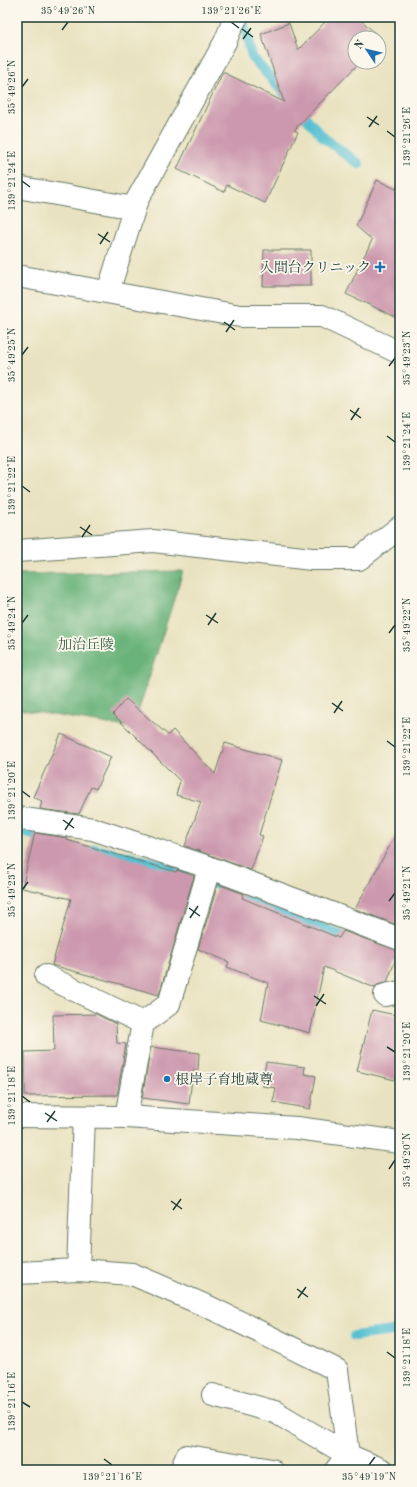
<svg xmlns="http://www.w3.org/2000/svg" width="417" height="1487" font-family="'Old Standard TT','Noto Serif JP',serif">
<style>
.forest{fill:#69b279;stroke:#447856}
.lines{fill:none;stroke-linecap:round;stroke-linejoin:round}
.stream{stroke:#55bfd1;stroke-width:10}
.building{fill:#cc98ad}
.minor-casing{stroke:#667765;stroke-width:24}
.minor{stroke:#fff;stroke-width:22}
.ticks{fill:none;stroke:#1f3d34;stroke-width:1.5}
.poi-dot{fill:#1f6fb2;stroke:#fbf7ec;stroke-width:1.5}
.labels{text-anchor:middle;stroke-width:3.5;stroke-linejoin:round;paint-order:stroke}
.poi-label{font-size:14px;fill:#1f3d34;stroke:#fbf7ec;text-anchor:end}
.park-label{font-size:14px;fill:#38624a;stroke:#fbf7ec}
.neatline{fill:none;stroke:#1f3d34;stroke-width:1.5}
.ticks-label{font-size:10px;text-anchor:middle;fill:#1f3d34}
</style>
<rect width="100%" height="100%" fill="#fbf7ec"/>
<filter id="ink" filterUnits="userSpaceOnUse"><feTurbulence type="fractalNoise" baseFrequency=".025" numOctaves="2"/><feDisplacementMap in="SourceGraphic" scale="8" xChannelSelector="R" yChannelSelector="G"/><feConvolveMatrix kernelMatrix="1 2 1 2 8 2 1 2 1" color-interpolation-filters="sRGB"/></filter>
<filter id="wash" filterUnits="userSpaceOnUse"><feTurbulence type="fractalNoise" baseFrequency=".012" numOctaves="4" result="noise"/><feDisplacementMap in="SourceGraphic" scale="16" xChannelSelector="R" yChannelSelector="G"/><feGaussianBlur stdDeviation="0.9" result="paint"/><feColorMatrix in="noise" values="0 0 0 0 0 0 0 0 0 0 0 0 0 0 0 0 0 1.4 0 .05"/><feComposite in="paint" operator="in"/></filter>
<g filter="url(#wash)">
<rect width="100%" height="100%" fill="#e9e2c0"/>
<path class="forest" d="M 183,571 L 133,728 L 17,709 L 17,574 Z"/>
<g class="lines">
<g class="stream">
<path d="M 242,17 L 252,57 L 324,138 L 359,164"/>
<path d="M 17,831 L 48,838"/>
<path d="M 95,849 L 186,870"/>
<path d="M 205,879 L 353,940"/>
<path d="M 384,952 L 400,959"/>
<path d="M 354,1336 L 400,1330"/>
</g>
</g>
<g id="blocks">
<g class="building">
<path d="M 330,17 L 358,17 L 381,39 L 379,42 L 379,38 L 355,38 L 355,62 L 360,62 L 294,130 L 298,132 L 265,203 L 227,185 L 224,192 L 177,169 L 223,72 L 284,102 L 261,34 L 289,23 L 298,50 Z"/>
<path d="M 377,180 L 396,189 L 400,181 L 400,319 L 346,294 L 372,240 L 356,226 Z"/>
<path d="M 264,250 L 311,250 L 311,286 L 263,286 Z"/>
<path d="M 126,699 L 168,735 L 173,730 L 215,774 L 225,743 L 282,760 L 259,835 L 263,836 L 251,870 L 185,846 L 201,802 L 176,795 L 180,781 L 113,714 Z"/>
<path d="M 61,734 L 111,757 L 96,789 L 91,787 L 79,814 L 40,809 L 42,801 L 33,797 Z"/>
<path d="M 400,827 L 400,926 L 355,909 Z"/>
<path d="M 35,833 L 68,838 L 67,840 L 176,872 L 177,870 L 194,876 L 159,995 L 52,965 L 71,899 L 22,888 Z"/>
<path d="M 218,884 L 244,894 L 242,898 L 339,938 L 343,931 L 399,951 L 387,982 L 377,985 L 375,988 L 324,967 L 310,1033 L 261,1020 L 268,983 L 227,967 L 229,962 L 198,949 Z"/>
<path d="M 372,1010 L 400,1016 L 400,1060 L 395,1080 L 357,1071 Z"/>
<path d="M 96,1014 L 116,1024 L 117,1043 L 126,1044 L 117,1095 L 25,1096 L 25,1052 L 54,1051 L 53,1015 Z"/>
<path d="M 151,1047 L 199,1053 L 198,1070 L 193,1070 L 189,1104 L 142,1098 Z"/>
<path d="M 266,1062 L 305,1067 L 304,1074 L 316,1076 L 310,1109 L 273,1102 L 276,1088 L 262,1086 Z"/>
</g>
</g>
</g>
<g filter="url(#ink)">
<use href="#blocks" fill-opacity="0" stroke="#667765" stroke-width="1"/>
<g class="lines">
<g class="minor-casing">
<g id="minor">
<path d="M 17,187 L 134,208"/>
<path d="M 17,276 L 240,316 L 322,316 L 400,353"/>
<path d="M 108,292 L 137,200 L 225,42 L 232,25 L 237,17"/>
<path d="M 17,551 L 153,541 L 312,559 L 359,559 L 400,527"/>
<path d="M 17,818 L 93,829 L 208,867 L 400,939"/>
<path d="M 46,976 L 143,1023"/>
<path d="M 385,995 L 400,992"/>
<path d="M 17,1116 L 126,1117 L 297,1128 L 400,1142"/>
<path d="M 126,1117 L 143,1023 L 169,1004 L 206,879 L 208,867"/>
<path d="M 78,1270 L 84,1117"/>
<path d="M 17,1273 L 78,1270 L 132,1274 L 211,1308 L 337,1370 L 348,1455 L 383,1470"/>
<path d="M 213,1395 L 275,1412 L 348,1455 L 336,1470"/>
<path d="M 181,1470 L 187,1456 L 272,1470"/>
</g>
</g>
<use href="#minor" class="minor"/>
</g>
</g>
<path class="ticks" d="M 231,22 L 239,28M 242,29 L 253,37M 62,30 L 68,22M 243,39 L 251,28M 22,87 L 28,79M 367,117 L 379,125M 369,127 L 377,116M 387,131 L 395,137M 22,181 L 30,187M 98,234 L 110,242M 100,244 L 108,232M 224,322 L 235,330M 226,332 L 234,320M 22,355 L 28,347M 389,366 L 395,358M 350,410 L 361,418M 351,420 L 359,408M 387,436 L 395,442M 22,486 L 30,492M 80,527 L 92,535M 82,537 L 90,525M 206,615 L 218,623M 22,623 L 28,615M 208,625 L 216,613M 389,633 L 395,625M 332,703 L 343,711M 334,713 L 342,701M 387,741 L 395,747M 22,791 L 30,797M 63,820 L 74,828M 65,830 L 73,818M 22,890 L 28,882M 389,901 L 395,893M 189,908 L 200,916M 190,918 L 198,906M 314,996 L 326,1004M 316,1006 L 324,994M 387,1047 L 395,1052M 22,1096 L 30,1102M 45,1113 L 57,1121M 47,1122 L 55,1111M 389,1169 L 395,1160M 171,1201 L 182,1209M 173,1210 L 181,1199M 297,1289 L 308,1297M 298,1298 L 306,1287M 387,1352 L 395,1358M 22,1402 L 30,1407M 104,1459 L 112,1465M 369,1465 L 375,1457"/>
<g class="poi-dot">
<path d="M378 261h4v4h4v4h-4v4h-4v-4h-4v-4h4z"/>
<circle cx="167" cy="1079" r="4"/>
</g>
<g class="labels">
<g class="poi-label">
<text x="371" y="272">入間台クリニック</text>
<text x="175" y="1084" text-anchor="start">根岸子育地蔵尊</text>
</g>
<g class="park-label">
<text x="86" y="649">加治丘陵</text>
</g>
</g>
<rect width="417" height="1487" fill="none" stroke="#fbf7ec" stroke-width="44"/>
<g transform="translate(367 50) rotate(305)"><circle r="19" fill="#fbf7ec" stroke="#a3ada2"/>
<path d="M0-3L7 15L0 10L-7 15Z" fill="#1f6fb2"/>
<text y="-6" font-size="11" font-weight="bold" text-anchor="middle" fill="#1f3d34">N</text>
</g>
<rect x="22" y="22" width="373" height="1443" class="neatline"/>
<g class="ticks-label">
<text x="68" y="14">35°49'26"N</text>
<text x="231" y="14">139°21'26"E</text>
<text transform="translate(11 87) rotate(-90)" y="4">35°49'26"N</text>
<text transform="translate(406 137) rotate(-90)" y="4">139°21'26"E</text>
<text transform="translate(11 181) rotate(-90)" y="4">139°21'24"E</text>
<text transform="translate(11 355) rotate(-90)" y="4">35°49'25"N</text>
<text transform="translate(406 358) rotate(-90)" y="4">35°49'23"N</text>
<text transform="translate(406 442) rotate(-90)" y="4">139°21'24"E</text>
<text transform="translate(11 486) rotate(-90)" y="4">139°21'22"E</text>
<text transform="translate(11 623) rotate(-90)" y="4">35°49'24"N</text>
<text transform="translate(406 625) rotate(-90)" y="4">35°49'22"N</text>
<text transform="translate(406 747) rotate(-90)" y="4">139°21'22"E</text>
<text transform="translate(11 791) rotate(-90)" y="4">139°21'20"E</text>
<text transform="translate(11 890) rotate(-90)" y="4">35°49'23"N</text>
<text transform="translate(406 893) rotate(-90)" y="4">35°49'21"N</text>
<text transform="translate(406 1052) rotate(-90)" y="4">139°21'20"E</text>
<text transform="translate(11 1096) rotate(-90)" y="4">139°21'18"E</text>
<text transform="translate(406 1160) rotate(-90)" y="4">35°49'20"N</text>
<text transform="translate(406 1358) rotate(-90)" y="4">139°21'18"E</text>
<text transform="translate(11 1402) rotate(-90)" y="4">139°21'16"E</text>
<text x="112" y="1480">139°21'16"E</text>
<text x="369" y="1480">35°49'19"N</text>
</g>
</svg>
